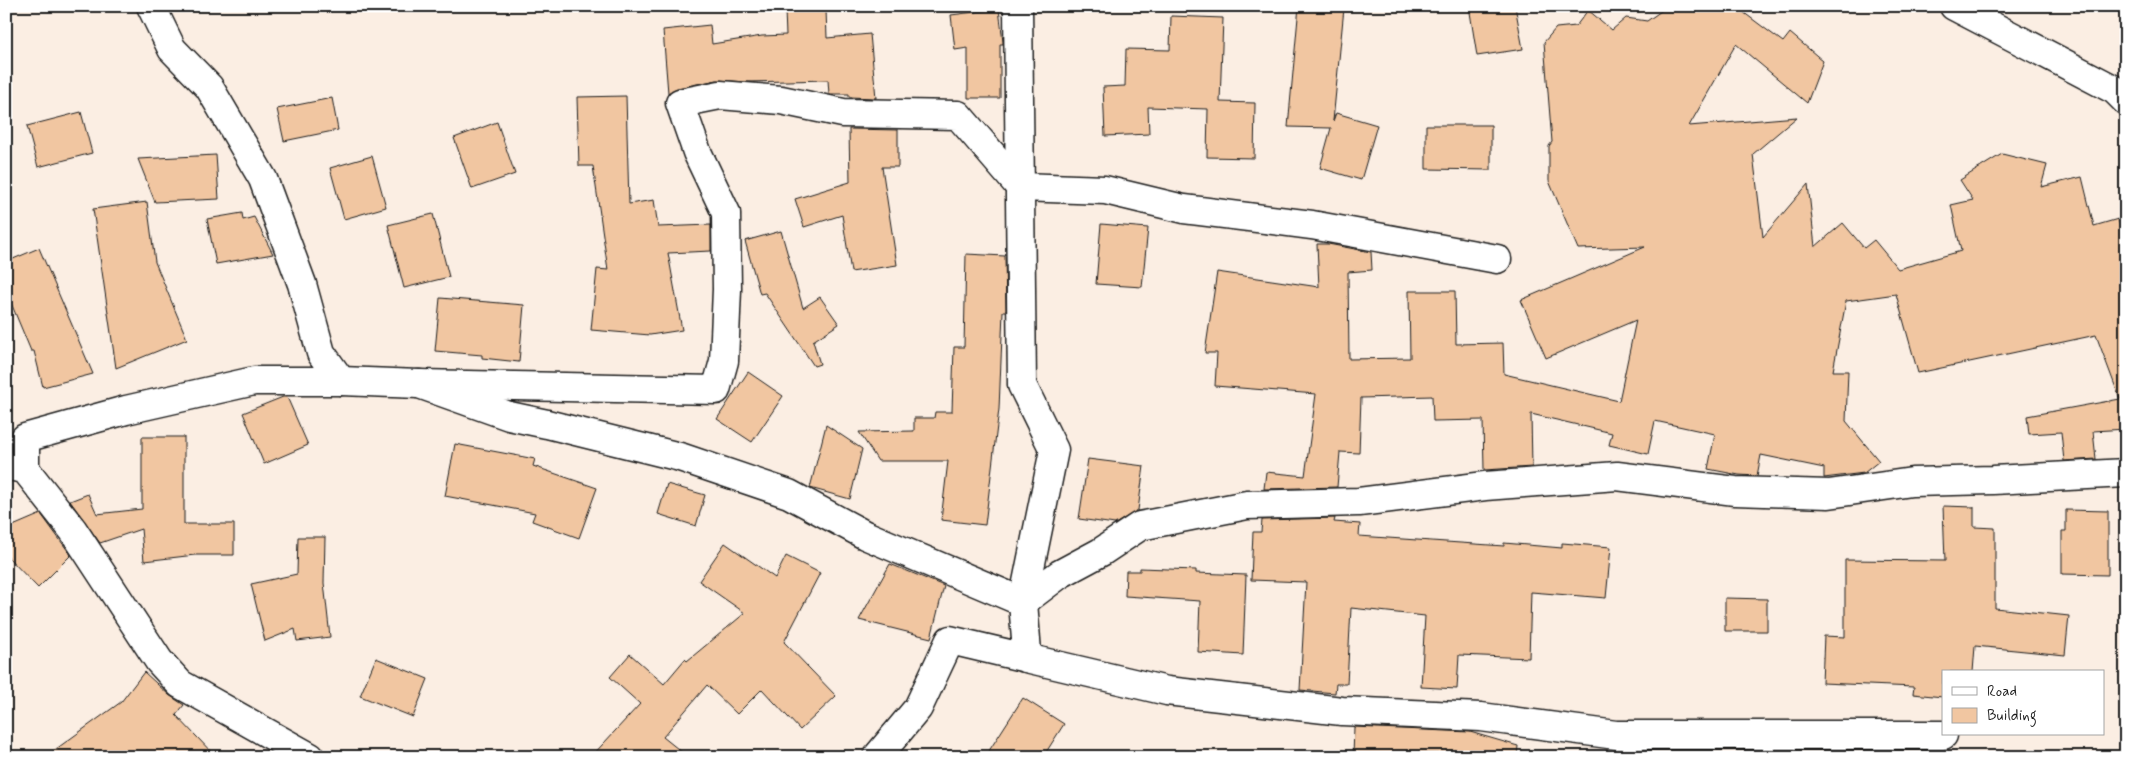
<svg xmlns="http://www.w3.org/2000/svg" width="2132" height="763" font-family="Mynerve,sans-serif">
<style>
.building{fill:#f1c6a1;stroke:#1c1c1c}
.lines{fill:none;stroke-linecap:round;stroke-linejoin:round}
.street-casing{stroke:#1c1c1c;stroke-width:31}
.street{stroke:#fff;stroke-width:28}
</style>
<rect width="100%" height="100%" fill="#fbeee3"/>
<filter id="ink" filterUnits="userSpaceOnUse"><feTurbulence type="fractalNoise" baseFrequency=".02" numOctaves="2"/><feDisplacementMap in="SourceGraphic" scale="10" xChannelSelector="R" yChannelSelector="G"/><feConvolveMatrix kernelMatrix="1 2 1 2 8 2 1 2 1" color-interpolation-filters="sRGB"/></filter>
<g filter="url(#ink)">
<g class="building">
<path d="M 1299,6 L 1344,8 L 1333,121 L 1336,113 L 1377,125 L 1361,180 L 1320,168 L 1331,128 L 1288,127 Z"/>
<path d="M 1469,6 L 1515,6 L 1523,49 L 1477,56 Z"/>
<path d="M 1668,6 L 1735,6 L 1783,42 L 1790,33 L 1823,61 L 1807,103 L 1736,44 L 1689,126 L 1797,117 L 1753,154 L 1763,237 L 1808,184 L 1815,247 L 1843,223 L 1864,248 L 1874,240 L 1898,269 L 1961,251 L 1951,205 L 1973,200 L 1960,180 L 2002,154 L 2047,165 L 2041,187 L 2082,177 L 2094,226 L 2118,219 L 2126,248 L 2126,429 L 2093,431 L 2096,459 L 2064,461 L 2061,432 L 2029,434 L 2027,416 L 2120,399 L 2096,335 L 1918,373 L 1896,294 L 1846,301 L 1833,371 L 1848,371 L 1846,421 L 1879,461 L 1864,473 L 1824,478 L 1824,468 L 1761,455 L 1757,476 L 1739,475 L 1708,469 L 1715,434 L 1655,421 L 1648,454 L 1609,445 L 1612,433 L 1531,414 L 1532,467 L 1484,470 L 1483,420 L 1433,421 L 1432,396 L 1361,398 L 1359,453 L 1340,452 L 1337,487 L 1264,489 L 1266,472 L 1305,476 L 1316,394 L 1215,386 L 1217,353 L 1205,353 L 1217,272 L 1319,287 L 1317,244 L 1328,244 L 1371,252 L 1372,270 L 1348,272 L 1349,359 L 1410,358 L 1409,291 L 1455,291 L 1456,344 L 1503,343 L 1504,374 L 1619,401 L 1636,320 L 1546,358 L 1521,300 L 1645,247 L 1578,249 L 1549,181 L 1549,146 L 1552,142 L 1544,42 L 1556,28 L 1576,26 L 1588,10 L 1612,30 L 1626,18 L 1647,21 Z"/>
<path d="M 999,9 L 1003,42 L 1003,44 L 1000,44 L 1000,98 L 968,98 L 968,48 L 955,50 L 951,15 Z"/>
<path d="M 826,10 L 827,38 L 870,34 L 876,98 L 849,97 L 849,94 L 829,94 L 828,80 L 747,82 L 717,80 L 677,88 L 668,93 L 663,30 L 710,25 L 712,44 L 762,36 L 786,35 L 785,11 Z"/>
<path d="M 1171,16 L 1223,18 L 1220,102 L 1255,103 L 1254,158 L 1207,157 L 1208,109 L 1148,107 L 1149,134 L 1105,136 L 1103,87 L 1125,86 L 1126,49 L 1170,50 Z"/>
<path d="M 626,96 L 629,204 L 654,200 L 658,227 L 711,225 L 711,251 L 668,253 L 682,330 L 650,335 L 591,330 L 597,269 L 608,270 L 593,166 L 579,166 L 577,97 Z"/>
<path d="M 332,98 L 338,130 L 284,141 L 277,109 Z"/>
<path d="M 81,112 L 92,153 L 38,167 L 27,126 Z"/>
<path d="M 497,122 L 515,174 L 472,189 L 454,138 Z"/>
<path d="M 1426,125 L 1491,125 L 1491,170 L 1426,169 Z"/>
<path d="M 849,129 L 898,130 L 898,167 L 882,167 L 897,265 L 851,272 L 842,215 L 804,227 L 795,199 L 850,182 Z"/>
<path d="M 216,155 L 219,199 L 155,202 L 138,159 Z"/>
<path d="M 372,156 L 386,207 L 344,219 L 330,168 Z"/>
<path d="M 147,202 L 155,262 L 187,339 L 116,368 L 93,209 Z"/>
<path d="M 242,213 L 243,220 L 254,217 L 273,254 L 216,264 L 207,219 Z"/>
<path d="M 433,214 L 449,277 L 404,288 L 388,225 Z"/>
<path d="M 1101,224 L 1148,228 L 1142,287 L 1096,284 Z"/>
<path d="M 781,231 L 803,308 L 820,297 L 839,324 L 813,341 L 820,364 L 814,366 L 765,293 L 760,294 L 745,241 Z"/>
<path d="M 39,248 L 93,374 L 43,387 L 34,351 L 31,351 L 6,291 L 6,262 Z"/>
<path d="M 966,254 L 1005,256 L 1006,311 L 1003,311 L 999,409 L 985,525 L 941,520 L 948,461 L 878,461 L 859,432 L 914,431 L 914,418 L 934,418 L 935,412 L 952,412 L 954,347 L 964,347 Z"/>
<path d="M 440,298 L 524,305 L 519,362 L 482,358 L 482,355 L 435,351 Z"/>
<path d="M 748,372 L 783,396 L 752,442 L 717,419 Z"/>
<path d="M 283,397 L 287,397 L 308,445 L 264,464 L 243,413 Z"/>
<path d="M 826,425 L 862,449 L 850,499 L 810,488 Z"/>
<path d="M 142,437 L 184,437 L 184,524 L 234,524 L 234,555 L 195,555 L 144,561 L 141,529 L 100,543 L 70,501 L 88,494 L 97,514 L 142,509 Z"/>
<path d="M 455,444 L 535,459 L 533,466 L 597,488 L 579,538 L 532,521 L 535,513 L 445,496 Z"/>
<path d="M 1088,459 L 1144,466 L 1138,510 L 1115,524 L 1079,519 Z"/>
<path d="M 667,484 L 705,495 L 696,526 L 658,514 Z"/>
<path d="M 1943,506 L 1974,507 L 1974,527 L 1995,528 L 1995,608 L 2069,616 L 2065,655 L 1975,646 L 1973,672 L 1943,672 L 1943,697 L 1913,694 L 1914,687 L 1822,683 L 1824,636 L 1845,637 L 1845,560 L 1945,561 Z"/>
<path d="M 2066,510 L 2108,511 L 2108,575 L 2062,574 L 2062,531 L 2066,531 Z"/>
<path d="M 41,514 L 71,555 L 38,588 L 6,555 L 6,529 Z"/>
<path d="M 1335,518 L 1334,522 L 1360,524 L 1359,536 L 1504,546 L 1504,543 L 1562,548 L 1562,543 L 1611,547 L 1606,598 L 1531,592 L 1529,658 L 1459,655 L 1457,689 L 1421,687 L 1425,616 L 1351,608 L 1347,684 L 1336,684 L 1335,693 L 1300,690 L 1306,582 L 1251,580 L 1253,532 L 1261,532 L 1262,520 Z"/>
<path d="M 298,537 L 325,537 L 324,583 L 330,637 L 297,641 L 295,629 L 265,641 L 251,584 L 297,574 Z"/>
<path d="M 725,543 L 775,578 L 786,556 L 820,573 L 784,642 L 836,696 L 800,730 L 762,689 L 737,714 L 707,685 L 663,737 L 688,757 L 591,757 L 640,704 L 610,677 L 630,654 L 664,684 L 685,659 L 687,661 L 745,613 L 699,581 Z"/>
<path d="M 890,564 L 944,586 L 931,638 L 859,620 Z"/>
<path d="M 1140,568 L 1196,570 L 1196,573 L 1246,575 L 1243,655 L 1198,652 L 1200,601 L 1125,596 L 1126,571 L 1140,571 Z"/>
<path d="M 1725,598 L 1767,599 L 1767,631 L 1725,631 Z"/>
<path d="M 376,658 L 428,679 L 413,717 L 360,696 Z"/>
<path d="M 144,672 L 169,695 L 184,705 L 176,715 L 216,757 L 45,757 L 121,702 Z"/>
<path d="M 1023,698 L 1064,724 L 1043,757 L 985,757 Z"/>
<path d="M 1354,727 L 1470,732 L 1518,746 L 1517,756 L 1396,753 L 1396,757 L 1353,757 Z"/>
</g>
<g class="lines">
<g class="street-casing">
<g id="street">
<path d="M 151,6 L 172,49 L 209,87 L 263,179 L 302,284 L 321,353 L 341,381"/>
<path d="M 1954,6 L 2115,90 L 2126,101"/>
<path d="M 419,384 L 716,390 L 724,361 L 727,289 L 726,213 L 697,152 L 680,103 L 720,95 L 781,100 L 843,113 L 958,115 L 1020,187 L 1105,190 L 1184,209 L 1312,225 L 1497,259"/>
<path d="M 7,466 L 25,469 L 73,530 L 159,661 L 180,684 L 310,757"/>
<path d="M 25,469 L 25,438 L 126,410 L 254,381 L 341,381 L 419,384 L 509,416 L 547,424 L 680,457 L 789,494 L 865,535 L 1023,602"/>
<path d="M 1023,602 L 1060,574 L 1101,552 L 1140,526 L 1247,505 L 1359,502 L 1485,486 L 1617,476 L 1735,491 L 1829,494 L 1912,482 L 1993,480 L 2126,473"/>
<path d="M 1026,658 L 1167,691 L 1342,711 L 1481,717 L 1616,735 L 1943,735"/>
<path d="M 877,757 L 918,708 L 950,640 L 1026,658 L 1027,652 L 1023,602 L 1054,450 L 1022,385 L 1018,6"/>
</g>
</g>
<use href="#street" class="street"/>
</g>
</g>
<rect width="2132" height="763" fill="none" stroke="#fff" stroke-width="25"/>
<rect x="12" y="12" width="2107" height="738" fill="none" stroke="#1c1c1c" stroke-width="2" filter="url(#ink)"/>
<rect x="1942" y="670" width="162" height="65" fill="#ffffff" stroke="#a4a4a4"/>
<rect x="1952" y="687" width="25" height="8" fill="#ffffff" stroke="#a4a4a4"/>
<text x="1987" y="696" font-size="15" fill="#1c1c1c">Road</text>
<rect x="1952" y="708" width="25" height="15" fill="#f1c6a1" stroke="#a4a4a4"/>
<text x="1987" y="720" font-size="15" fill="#1c1c1c">Building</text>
</svg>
